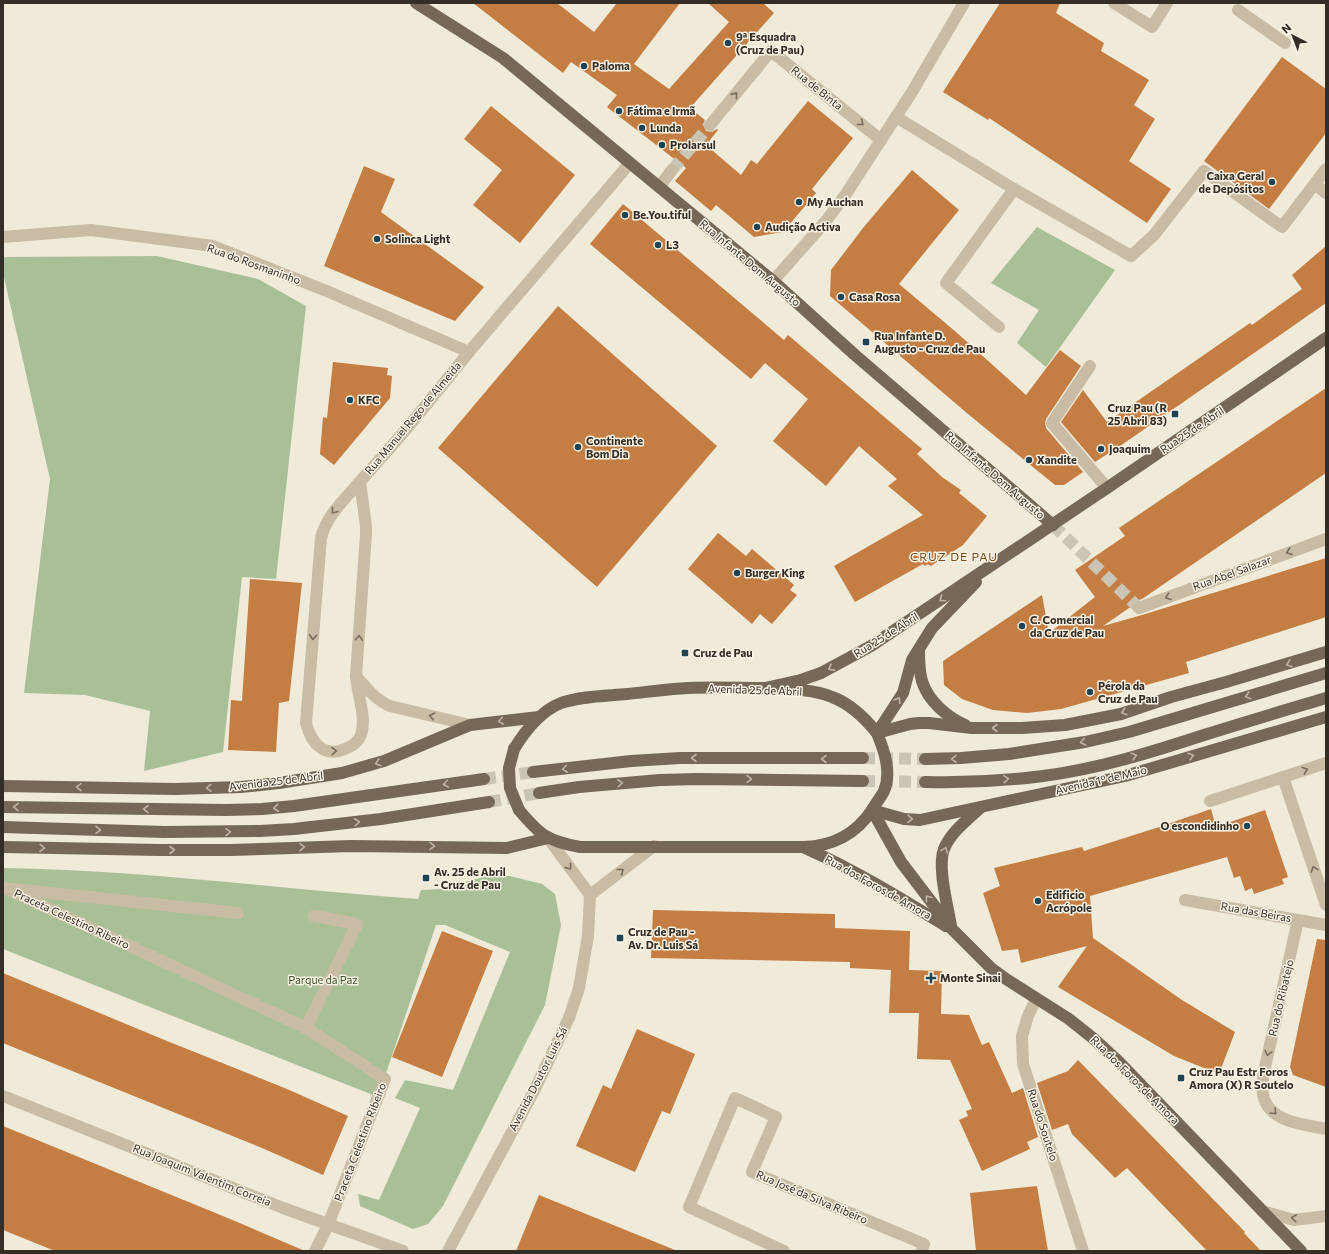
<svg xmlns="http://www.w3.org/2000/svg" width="1329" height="1254" font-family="Commissioner,sans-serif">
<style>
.green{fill:#a9bf98}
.building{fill:#c47d42}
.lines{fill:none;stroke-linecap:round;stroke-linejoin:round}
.minor-tunnel{stroke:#cac4b4;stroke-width:12;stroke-dasharray:12 6;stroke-linecap:butt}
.major-tunnel{stroke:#cac4b4;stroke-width:12;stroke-dasharray:12 6;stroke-linecap:butt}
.minor{stroke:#c8bca4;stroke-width:12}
.major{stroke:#756857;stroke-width:12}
.major-bridge{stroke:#756857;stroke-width:12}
.oneway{stroke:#766d5f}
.oneway2{stroke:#bdb4a5}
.poi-dot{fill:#1c4454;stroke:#f8f3e4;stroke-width:1.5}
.labels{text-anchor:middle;stroke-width:3;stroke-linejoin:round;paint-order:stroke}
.poi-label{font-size:11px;font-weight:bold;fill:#332d26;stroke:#f8f3e4;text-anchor:start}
.street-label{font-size:11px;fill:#332d26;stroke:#f8f3e4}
.park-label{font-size:11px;fill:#3a512a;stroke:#f8f3e4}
.neighbourhood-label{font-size:12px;letter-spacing:1px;fill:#814c20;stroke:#f8f3e4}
</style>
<rect width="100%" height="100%" fill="#f0ead8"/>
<g class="green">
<path d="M 1037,227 L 1115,270 L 1046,367 L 1017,343 L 1039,310 L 991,283 Z"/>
<path d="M 157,256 L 258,279 L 306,306 L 276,579 L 242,577 L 223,752 L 144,771 L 150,711 L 85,695 L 24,693 L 50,479 L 3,273 L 3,257 Z"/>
<path d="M 3,868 C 142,870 280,889 418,899 L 421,890 L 441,889 L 490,875 L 510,876 L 542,884 L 555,894 L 561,925 L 545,1005 L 443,1206 L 428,1224 L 413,1229 L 360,1206 L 358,1194 L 379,1200 L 420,1108 L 395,1098 L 405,1080 L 453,1090 L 510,952 L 445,925 L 436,925 L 378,1097 L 3,949 Z"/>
</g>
<g class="building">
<path d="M 473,3 L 557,3 L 594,32 L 617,3 L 680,3 L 634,64 L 669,89 L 729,22 L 708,3 L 763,3 L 774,13 L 690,108 L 705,120 L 703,124 L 706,131 L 712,132 L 717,129 L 718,130 L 706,145 L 741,175 L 751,160 L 757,164 L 808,101 L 853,138 L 812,189 L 816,193 L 783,232 L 754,237 L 716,205 L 711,211 L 675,181 L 686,168 L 607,107 L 617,95 L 571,62 L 563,73 Z"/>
<path d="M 1000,3 L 1060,3 L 1056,13 L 1104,43 L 1101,51 L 1149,80 L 1134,105 L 1155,119 L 1129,161 L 1171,189 L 1147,223 L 989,118 L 988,120 L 943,92 Z"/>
<path d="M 1282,57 L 1326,89 L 1326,133 L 1269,209 L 1204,161 Z"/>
<path d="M 491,106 L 575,175 L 520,243 L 473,205 L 502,170 L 464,139 Z"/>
<path d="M 364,166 L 395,179 L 381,212 L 484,287 L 455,321 L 324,266 Z"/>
<path d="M 912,170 L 959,210 L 899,284 L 956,332 L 1026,395 L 1060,350 L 1081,366 L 1046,419 L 1045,423 L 1046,428 L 1083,472 L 1064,485 L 1055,485 L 1017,454 L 968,414 L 830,296 L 831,270 L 863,228 Z"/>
<path d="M 623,204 L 784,340 L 788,335 L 922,449 L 917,454 L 942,477 L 961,490 L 959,493 L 987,516 L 963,545 L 931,566 L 928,564 L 925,566 L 923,564 L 855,602 L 834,566 L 923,515 L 888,486 L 897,479 L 859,446 L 826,486 L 773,441 L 808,399 L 765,363 L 751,379 L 590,244 Z"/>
<path d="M 1326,246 L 1326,303 L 1123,444 L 1095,462 L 1061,422 L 1083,390 L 1107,422 L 1250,323 L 1252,325 L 1302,289 L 1292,275 Z"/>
<path d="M 558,306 L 717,446 L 597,587 L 438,448 Z"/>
<path d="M 333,362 L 388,368 L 387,375 L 392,376 L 390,398 L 334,465 L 320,454 L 323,417 L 327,418 Z"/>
<path d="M 1326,388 L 1326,473 L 1142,599 L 1136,601 L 1132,606 L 1103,626 L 1142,615 L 1326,558 L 1326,617 L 1186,662 L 1189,673 L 1061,709 L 1027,713 L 993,710 L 962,699 L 944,685 L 943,661 L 1042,595 L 1049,633 L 1095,597 L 1075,570 L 1125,536 L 1119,528 Z"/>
<path d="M 718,533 L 746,556 L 752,549 L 794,585 L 790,590 L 797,595 L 772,624 L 760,614 L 752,624 L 688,569 Z"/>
<path d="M 250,579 L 302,583 L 289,701 L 279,703 L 276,752 L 228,750 L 231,700 L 242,701 Z"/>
<path d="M 1211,809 L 1216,827 L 1265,810 L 1288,877 L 1282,879 L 1284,884 L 1254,894 L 1252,888 L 1245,891 L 1240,876 L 1234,878 L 1227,857 L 1090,896 L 1093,938 L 1182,1000 L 1235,1032 L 1219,1074 L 1174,1056 L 1058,987 L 1087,946 L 1021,963 L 1018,949 L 1002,951 L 983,893 L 1000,886 L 994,868 L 1082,847 L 1084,851 L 1156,828 Z"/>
<path d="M 653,910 L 835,914 L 835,928 L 910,931 L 909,970 L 942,971 L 941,1014 L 969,1015 L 982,1045 L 989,1042 L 1012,1093 L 1023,1088 L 1038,1137 L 1027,1142 L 1030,1149 L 982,1171 L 959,1120 L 968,1116 L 966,1111 L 972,1109 L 950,1060 L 917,1059 L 919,1013 L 889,1013 L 891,970 L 850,968 L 850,962 L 651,958 Z"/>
<path d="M 442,931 L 493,951 L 442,1077 L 392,1057 Z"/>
<path d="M 1317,939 L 1326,940 L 1326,1087 L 1293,1075 L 1290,1067 Z"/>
<path d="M 3,973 L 167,1041 L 287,1089 L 348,1116 L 323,1175 L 262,1148 L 3,1043 Z"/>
<path d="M 637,1029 L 695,1054 L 670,1114 L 662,1111 L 635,1172 L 576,1146 L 603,1085 L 611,1089 Z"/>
<path d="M 1078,1060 L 1245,1232 L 1244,1233 L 1261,1251 L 1207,1251 L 1127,1168 L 1115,1178 L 1072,1134 L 1068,1124 L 1052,1130 L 1037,1083 L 1068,1071 Z"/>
<path d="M 3,1126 L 235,1221 L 305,1251 L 55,1251 L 3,1230 Z"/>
<path d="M 1037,1186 L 1048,1251 L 976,1251 L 970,1193 Z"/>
<path d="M 539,1195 L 675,1250 L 675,1251 L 516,1251 Z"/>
</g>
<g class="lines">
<g class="minor-tunnel">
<path d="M 672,170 L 710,125"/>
<path d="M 1053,525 L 1139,608"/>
</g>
<g class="major-tunnel">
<path d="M 863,758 L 925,759"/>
<path d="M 484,779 L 533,772"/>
<path d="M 863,781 L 925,782"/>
<path d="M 489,802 L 539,793"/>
</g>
<g class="minor">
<path d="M 1114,3 L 1152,27 L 1167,3"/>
<path d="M 1238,10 L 1285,43"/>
<path d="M 896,117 L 1014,189 L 1131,256 L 1154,235 L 1204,171 L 1282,227 L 1326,169"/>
<path d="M 710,125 L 771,51 L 881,140"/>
<path d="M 1315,184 L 1326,193"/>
<path d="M 659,187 L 672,170"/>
<path d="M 3,237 L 91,230 L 213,246 L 329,292 L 469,352"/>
<path d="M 773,281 L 826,221 L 846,194 L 912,92 L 964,3"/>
<path d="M 999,327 L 946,283 L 1014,189"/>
<path d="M 1090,366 L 1052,423 L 1107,488"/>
<path d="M 360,482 L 366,526 L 366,534 L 356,676 C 357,693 367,719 361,735 C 358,742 353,746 345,749 C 324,758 311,743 306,723 L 321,538 C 326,517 342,502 356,486 C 371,469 387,452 402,434 C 425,407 447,379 469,352 C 522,289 577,226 630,163"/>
<path d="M 1139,608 L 1326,539"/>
<path d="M 356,676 C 366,688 376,700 390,706 L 470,725"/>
<path d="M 1283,777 L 1326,905"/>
<path d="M 1210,801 L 1326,763"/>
<path d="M 548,838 L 590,895"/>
<path d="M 5,888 L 306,1028 L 385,1079 L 328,1225 L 315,1251"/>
<path d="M 14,889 L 238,913"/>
<path d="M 590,895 L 654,846"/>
<path d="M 1185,900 L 1326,925"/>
<path d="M 1298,920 L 1263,1076 C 1263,1082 1262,1090 1263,1095 C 1269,1123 1304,1124 1326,1129"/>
<path d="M 1036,999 L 1028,1016 L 1022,1036 L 1023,1064 L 1083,1251"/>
<path d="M 306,1028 L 357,924 L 314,916"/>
<path d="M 3,1096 L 283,1208 L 403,1251"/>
<path d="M 1262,1211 L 1294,1220 L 1326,1216"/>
<path d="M 448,1251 L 534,1091 L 569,1018 L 579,988 L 588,936 L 590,895"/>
<path d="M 784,1251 L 689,1207 L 735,1098 L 776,1117 L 752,1172 L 924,1244 L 922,1251"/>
</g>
<g class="major">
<path d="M 416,3 L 503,58 L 773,281 L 855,355 L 1053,525"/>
<path d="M 919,649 C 919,660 919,671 922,681 C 928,701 947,717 965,725"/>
<path d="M 765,688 L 801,680 L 821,673 L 871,646 L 1107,488 L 1326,338"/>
<path d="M 877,733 L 910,724 L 919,723 L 929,723 L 972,728 L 1022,728 L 1065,725 L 1121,714 L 1171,697 L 1226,682 L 1326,652"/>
<path d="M 877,733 L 903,693 L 912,660 L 932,628 L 976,582"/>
<path d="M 514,749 C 525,731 541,711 561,703 C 582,696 606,696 627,694 C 647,692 668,689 688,688 C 714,687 740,688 766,688 C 788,689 812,689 832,697 C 851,704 865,718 877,733"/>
<path d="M 925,759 L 961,758 L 1009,754 L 1085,742 L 1129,732 L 1326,673"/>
<path d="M 533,772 L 631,761 L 680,758 L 863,758"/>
<path d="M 925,782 C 964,783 1004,781 1043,776 C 1098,769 1152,752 1204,735 C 1245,722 1286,710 1326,698"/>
<path d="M 3,786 L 175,789 L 241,787 L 279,783 L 342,773 L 384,761 L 470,725 L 539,717"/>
<path d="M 539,793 L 579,787 L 660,780 L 697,779 L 863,781"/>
<path d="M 3,807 L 227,810 L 262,809 L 294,806 L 484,779"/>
<path d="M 519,810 C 540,835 547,841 580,847 L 804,847 C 833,846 856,834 872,810"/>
<path d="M 872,810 L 901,862 L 952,929 L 991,968 L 1006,979 L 1069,1019 L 1094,1039 L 1118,1061 L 1301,1251"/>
<path d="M 872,810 L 904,819 L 920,820 L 1125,776 L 1326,717"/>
<path d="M 3,827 L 164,832 L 260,831 L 294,829 L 381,819 L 489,802"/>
<path d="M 3,847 L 159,850 L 230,850 L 351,846 L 507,848 L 548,838"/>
<path d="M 805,848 C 855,870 900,898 946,926"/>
<path d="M 951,926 C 948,907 937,867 944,849 C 951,832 967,820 980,808"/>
</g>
<g class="major-bridge">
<path d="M 514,749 L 509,768 L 510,788 L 519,810"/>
<path d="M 872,810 C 876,803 881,797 884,791 C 892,772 884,750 877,733"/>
</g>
</g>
<defs><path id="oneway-chevron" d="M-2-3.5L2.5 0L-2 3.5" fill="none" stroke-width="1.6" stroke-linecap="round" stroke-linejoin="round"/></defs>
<g class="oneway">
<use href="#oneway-chevron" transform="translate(735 95) rotate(-51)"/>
<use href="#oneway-chevron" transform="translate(861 123) rotate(39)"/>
<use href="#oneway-chevron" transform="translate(334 511) rotate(128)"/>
<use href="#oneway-chevron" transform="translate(1289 552) rotate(160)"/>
<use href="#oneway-chevron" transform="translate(1168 597) rotate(160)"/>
<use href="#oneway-chevron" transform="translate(313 637) rotate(95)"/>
<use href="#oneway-chevron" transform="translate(359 638) rotate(-86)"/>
<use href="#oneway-chevron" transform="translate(432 716) rotate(-167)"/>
<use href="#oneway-chevron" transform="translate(334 751) rotate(-2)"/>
<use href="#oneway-chevron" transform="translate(1305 770) rotate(-18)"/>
<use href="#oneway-chevron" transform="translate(569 867) rotate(53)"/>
<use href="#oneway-chevron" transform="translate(1314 869) rotate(-109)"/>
<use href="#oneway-chevron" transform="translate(621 871) rotate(-38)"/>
<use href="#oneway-chevron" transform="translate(1268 1053) rotate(103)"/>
<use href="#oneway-chevron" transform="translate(1274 1112) rotate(45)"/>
<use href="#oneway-chevron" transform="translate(1294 1218) rotate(-174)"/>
</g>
<g class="oneway2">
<use href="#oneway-chevron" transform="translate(942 599) rotate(146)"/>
<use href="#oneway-chevron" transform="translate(1289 664) rotate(163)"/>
<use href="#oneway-chevron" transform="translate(831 668) rotate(152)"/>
<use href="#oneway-chevron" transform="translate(1248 696) rotate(163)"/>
<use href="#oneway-chevron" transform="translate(898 700) rotate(-59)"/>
<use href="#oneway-chevron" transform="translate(1124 712) rotate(164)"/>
<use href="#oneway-chevron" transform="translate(501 721) rotate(173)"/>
<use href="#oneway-chevron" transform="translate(995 728) rotate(180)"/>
<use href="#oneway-chevron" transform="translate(1083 742) rotate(169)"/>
<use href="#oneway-chevron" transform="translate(1134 756) rotate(-15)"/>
<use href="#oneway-chevron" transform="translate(1191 756) rotate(-17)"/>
<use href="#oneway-chevron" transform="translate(694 758) rotate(-180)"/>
<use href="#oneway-chevron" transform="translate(824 759) rotate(-180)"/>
<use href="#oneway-chevron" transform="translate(954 759) rotate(179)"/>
<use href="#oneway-chevron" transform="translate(378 763) rotate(163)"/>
<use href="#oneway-chevron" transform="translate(565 769) rotate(173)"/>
<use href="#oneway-chevron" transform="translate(749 779) rotate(1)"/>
<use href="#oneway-chevron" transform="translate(1006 779) rotate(-5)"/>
<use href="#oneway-chevron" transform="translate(620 783) rotate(-6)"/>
<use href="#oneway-chevron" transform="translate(446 784) rotate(170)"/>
<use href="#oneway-chevron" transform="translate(79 787) rotate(-179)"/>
<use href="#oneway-chevron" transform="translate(209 788) rotate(178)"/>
<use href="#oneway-chevron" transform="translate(16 807) rotate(-179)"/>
<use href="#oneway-chevron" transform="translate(276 808) rotate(174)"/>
<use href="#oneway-chevron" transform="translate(146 809) rotate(-179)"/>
<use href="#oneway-chevron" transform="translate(910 819) rotate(4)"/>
<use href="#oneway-chevron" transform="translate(357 822) rotate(-6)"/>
<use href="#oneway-chevron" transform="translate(98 830) rotate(1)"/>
<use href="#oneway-chevron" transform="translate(228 832) rotate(-1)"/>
<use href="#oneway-chevron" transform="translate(432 846) rotate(1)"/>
<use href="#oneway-chevron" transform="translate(302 847) rotate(-2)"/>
<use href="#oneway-chevron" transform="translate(42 848) rotate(1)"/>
<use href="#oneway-chevron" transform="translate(172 850)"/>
<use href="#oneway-chevron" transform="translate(945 850) rotate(-70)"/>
<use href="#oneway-chevron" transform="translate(928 898) rotate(-127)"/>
</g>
<g class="poi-dot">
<circle cx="728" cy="43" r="4"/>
<circle cx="584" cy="66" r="4"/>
<circle cx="619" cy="111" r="4"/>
<circle cx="642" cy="128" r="4"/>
<circle cx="662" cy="145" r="4"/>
<circle cx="1272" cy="182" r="4"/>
<circle cx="799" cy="202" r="4"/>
<circle cx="625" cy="215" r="4"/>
<circle cx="757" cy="227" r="4"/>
<circle cx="377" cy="239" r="4"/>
<circle cx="658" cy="245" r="4"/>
<circle cx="841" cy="297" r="4"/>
<rect x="862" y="338" width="8" height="8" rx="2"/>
<circle cx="350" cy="400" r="4"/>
<rect x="1171" y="410" width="8" height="8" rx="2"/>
<circle cx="578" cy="447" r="4"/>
<circle cx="1101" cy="449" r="4"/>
<circle cx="1029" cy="460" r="4"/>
<circle cx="737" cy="573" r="4"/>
<circle cx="1022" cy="626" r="4"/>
<rect x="681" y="649" width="8" height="8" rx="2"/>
<circle cx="1090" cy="692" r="4"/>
<circle cx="1247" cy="826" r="4"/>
<rect x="422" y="874" width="8" height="8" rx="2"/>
<circle cx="1038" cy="901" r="4"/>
<rect x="616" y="934" width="8" height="8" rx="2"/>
<path d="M929 972h4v4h4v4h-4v4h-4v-4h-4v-4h4z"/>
<rect x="1177" y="1074" width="8" height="8" rx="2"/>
</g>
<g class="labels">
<g class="poi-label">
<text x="736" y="41">9ª Esquadra<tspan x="736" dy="13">(Cruz de Pau)</tspan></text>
<text x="592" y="70">Paloma</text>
<text x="627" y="115">Fátima e Irmã</text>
<text x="650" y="132">Lunda</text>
<text x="670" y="149">Prolarsul</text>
<text x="1264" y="180" text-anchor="end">Caixa Geral<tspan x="1264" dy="13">de Depósitos</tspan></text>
<text x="807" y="206">My Auchan</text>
<text x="633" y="219">Be.You.tiful</text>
<text x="765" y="231">Audição Activa</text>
<text x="385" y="243">Solinca Light</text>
<text x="666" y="249">L3</text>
<text x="849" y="301">Casa Rosa</text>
<text x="874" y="340">Rua Infante D.<tspan x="874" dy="13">Augusto - Cruz de Pau</tspan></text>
<text x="358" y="404">KFC</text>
<text x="1167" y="412" text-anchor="end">Cruz Pau (R<tspan x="1167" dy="13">25 Abril 83)</tspan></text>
<text x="586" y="445">Continente<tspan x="586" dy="13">Bom Dia</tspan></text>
<text x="1109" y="453">Joaquim</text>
<text x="1037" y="464">Xandite</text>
<text x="745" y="577">Burger King</text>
<text x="1030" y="624">C. Comercial<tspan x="1030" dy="13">da Cruz de Pau</tspan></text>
<text x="693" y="657">Cruz de Pau</text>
<text x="1098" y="690">Pérola da<tspan x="1098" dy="13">Cruz de Pau</tspan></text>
<text x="1239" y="830" text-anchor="end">O escondidinho</text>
<text x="434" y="876">Av. 25 de Abril<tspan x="434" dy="13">- Cruz de Pau</tspan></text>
<text x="1046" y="899">Edificio<tspan x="1046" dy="13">Acrópole</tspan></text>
<text x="628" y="936">Cruz de Pau -<tspan x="628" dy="13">Av. Dr. Luis Sá</tspan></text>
<text x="940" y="982">Monte Sinai</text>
<text x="1189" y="1076">Cruz Pau Estr Foros<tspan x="1189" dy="13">Amora (X) R Soutelo</tspan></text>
</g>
<g class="street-label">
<text transform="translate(817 88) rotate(39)" y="4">Rua de Binta</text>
<text transform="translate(750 263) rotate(40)" y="4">Rua Infante Dom Augusto</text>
<text transform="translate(254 264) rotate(20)" y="4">Rua do Rosmaninho</text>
<text transform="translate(413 418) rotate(-50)" y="4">Rua Manuel Rego de Almeida</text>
<text transform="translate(1192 430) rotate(-34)" y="4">Rua 25 de Abril</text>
<text transform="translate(995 475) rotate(41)" y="4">Rua Infante Dom Augusto</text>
<text transform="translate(1232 573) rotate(-20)" y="4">Rua Abel Salazar</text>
<text transform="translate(886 635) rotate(-32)" y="4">Rua 25 de Abril</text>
<text transform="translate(755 690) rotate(2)" y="4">Avenida 25 de Abril</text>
<text transform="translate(1101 780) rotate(-13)" y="4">Avenida 1º de Maio</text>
<text transform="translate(276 781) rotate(-7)" y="4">Avenida 25 de Abril</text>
<text transform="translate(878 887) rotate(29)" y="4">Rua dos Foros de Amora</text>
<text transform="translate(1256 912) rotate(10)" y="4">Rua das Beiras</text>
<text transform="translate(72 919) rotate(25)" y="4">Praceta Celestino Ribeiro</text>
<text transform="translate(1281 998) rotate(-77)" y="4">Rua do Ribatejo</text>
<text transform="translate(538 1079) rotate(-63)" y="4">Avenida Doutor Luís Sá</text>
<text transform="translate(1135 1080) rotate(45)" y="4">Rua dos Foros de Amora</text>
<text transform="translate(1043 1125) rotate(72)" y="4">Rua do Soutelo</text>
<text transform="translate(360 1142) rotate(-69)" y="4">Praceta Celestino Ribeiro</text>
<text transform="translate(202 1175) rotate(22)" y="4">Rua Joaquim Valentim Correia</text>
<text transform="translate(812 1197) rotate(23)" y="4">Rua José da Silva Ribeiro</text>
</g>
<g class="park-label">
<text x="323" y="984">Parque da Paz</text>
</g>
<g class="neighbourhood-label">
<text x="954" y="561">CRUZ DE PAU</text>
</g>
</g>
<rect width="1329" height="1254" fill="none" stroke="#332d26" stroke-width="8"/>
<g transform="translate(1293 36) rotate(318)" stroke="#f8f3e4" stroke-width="3" paint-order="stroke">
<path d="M0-3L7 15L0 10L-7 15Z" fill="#332d26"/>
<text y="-6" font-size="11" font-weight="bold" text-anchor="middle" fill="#332d26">N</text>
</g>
</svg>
